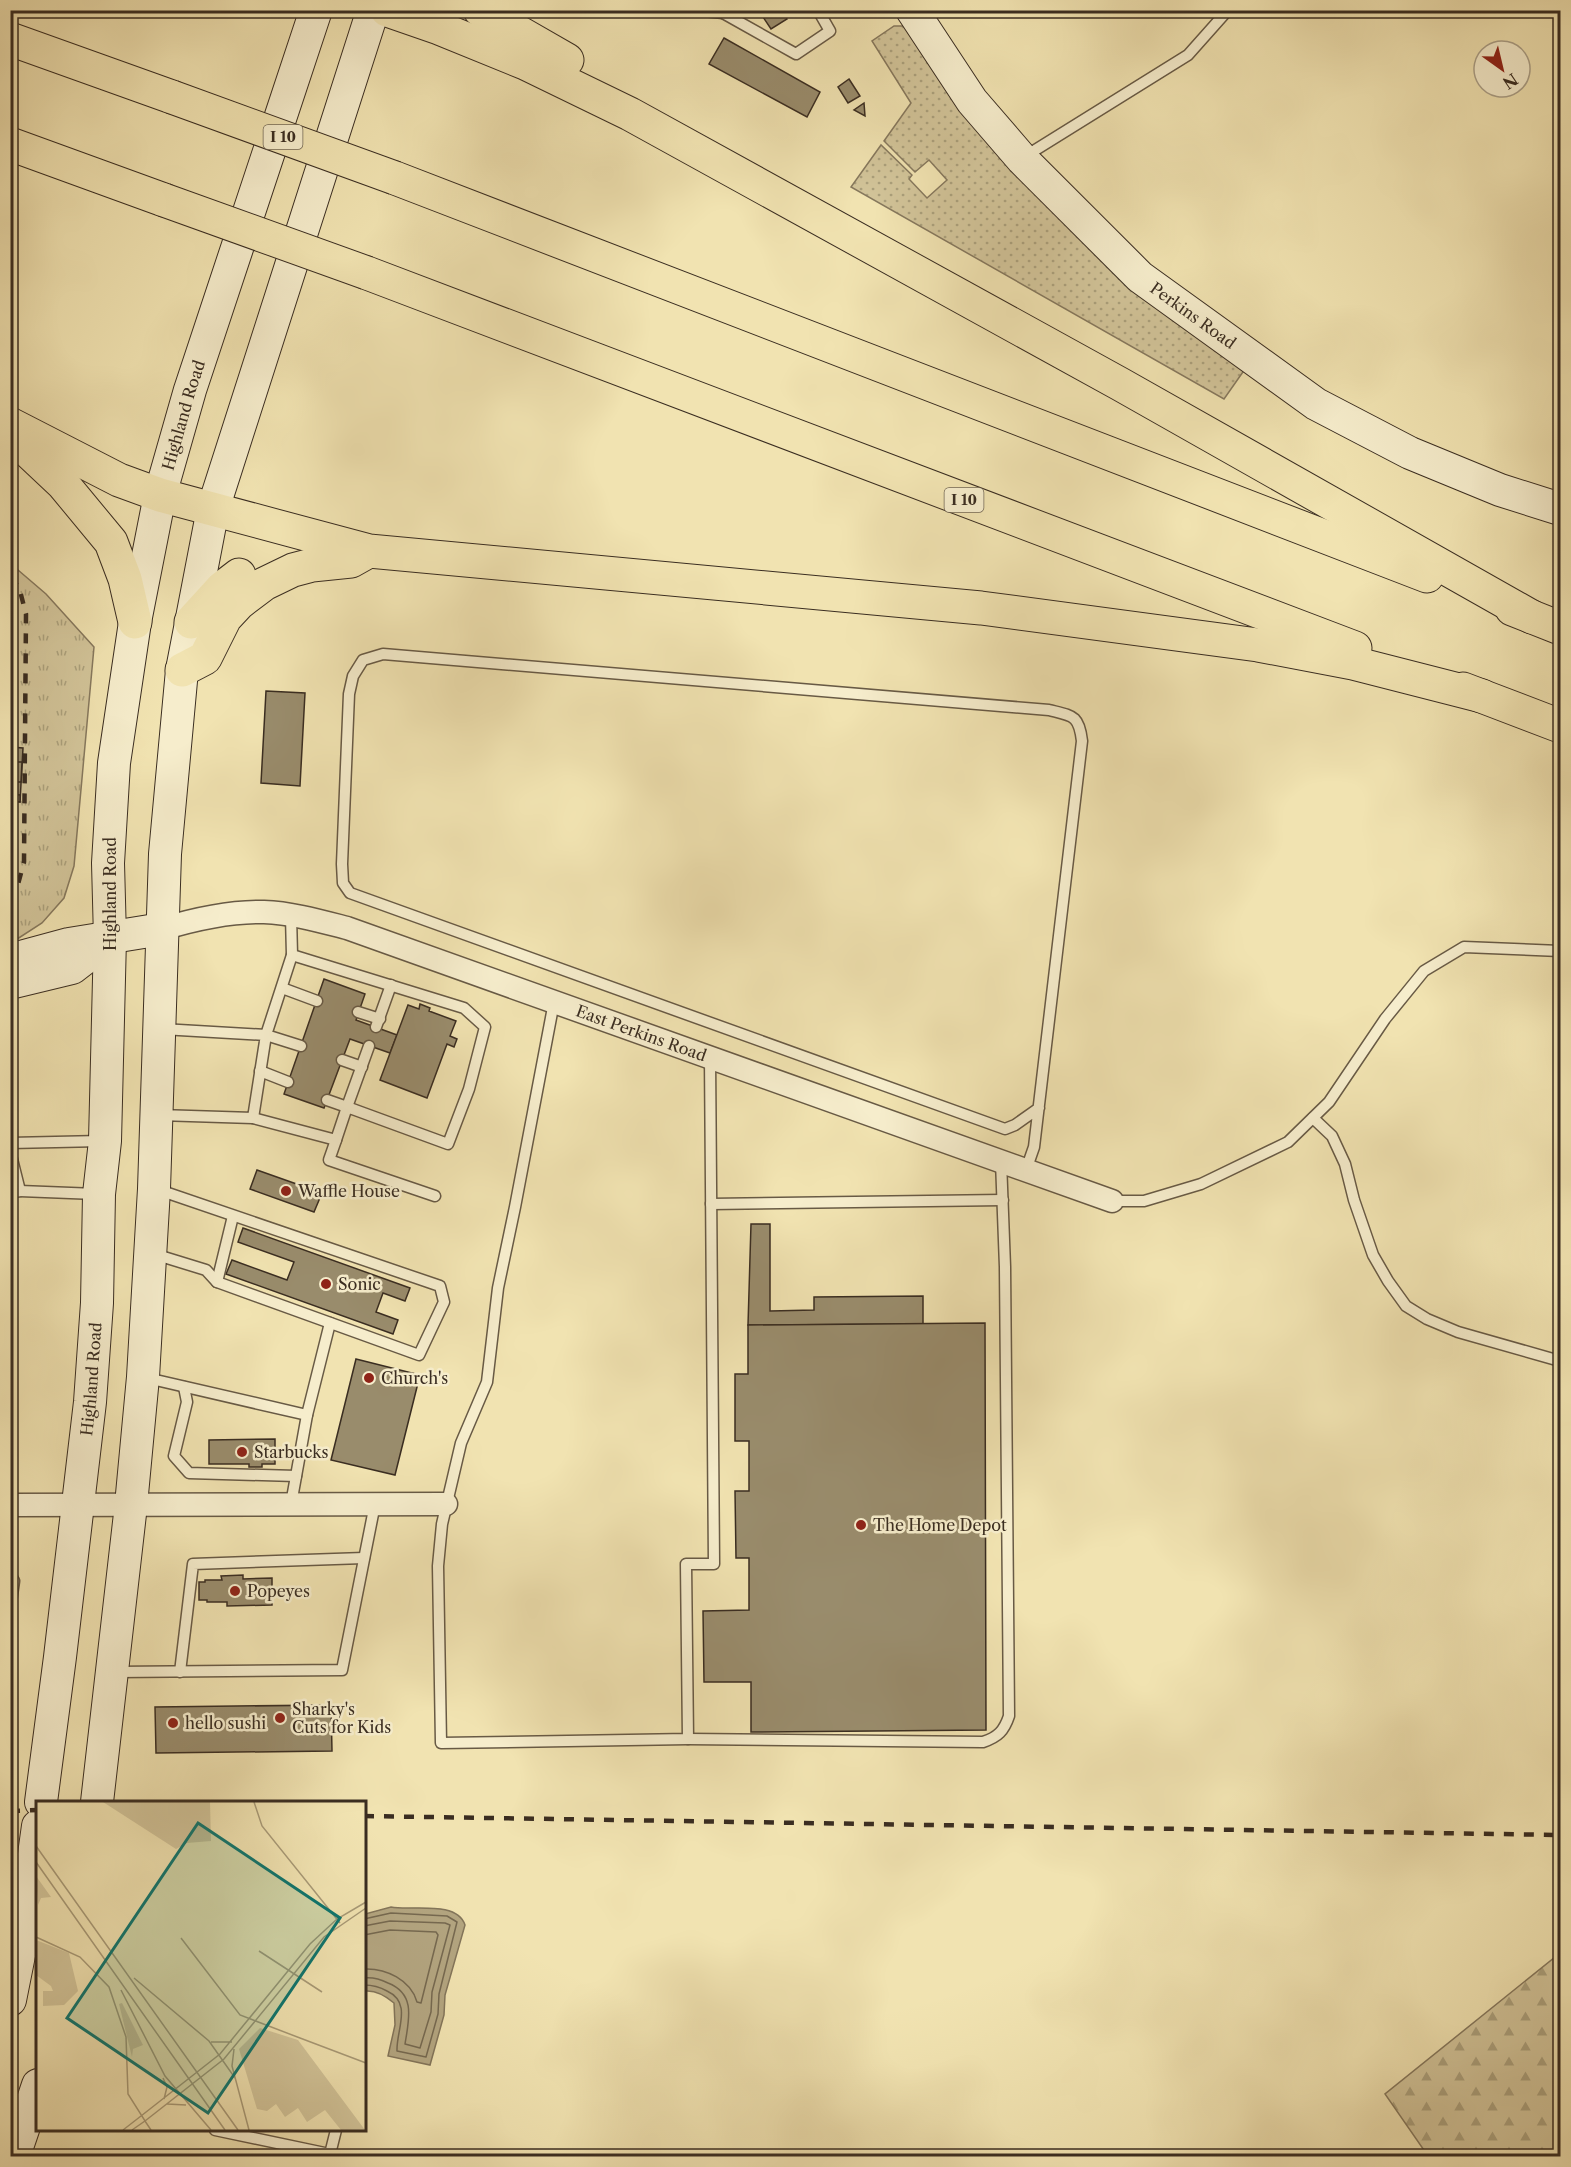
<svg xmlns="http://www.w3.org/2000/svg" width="1571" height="2167" font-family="'Libre Caslon Text',serif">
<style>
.grass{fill:url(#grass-dots);stroke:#86785d;stroke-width:1.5}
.forest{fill:url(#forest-firs);stroke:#86785d;stroke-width:1.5}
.park{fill:url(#park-tufts);stroke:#86785d;stroke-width:1.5}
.water{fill:#b3a580;stroke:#83755a;stroke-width:1.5}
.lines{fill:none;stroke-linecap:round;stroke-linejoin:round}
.shore{stroke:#766950;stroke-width:1.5}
.building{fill:#998c6c;stroke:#3a2d21;stroke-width:1.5}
.lane-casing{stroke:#685a45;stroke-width:13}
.street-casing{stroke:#685a45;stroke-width:25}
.secondary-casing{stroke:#3a2d21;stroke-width:34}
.highway-casing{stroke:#3a2d21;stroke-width:35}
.lane{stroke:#f6edcc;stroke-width:10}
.street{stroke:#f6edcc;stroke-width:22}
.secondary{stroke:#f6edcc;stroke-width:32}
.highway{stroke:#f1e3b1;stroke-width:33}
.rail{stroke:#3a2d21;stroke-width:4.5;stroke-dasharray:10 10;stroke-linecap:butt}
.highway-bridge-casing{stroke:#3a2d21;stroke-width:35;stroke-linecap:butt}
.highway-bridge{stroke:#f1e3b1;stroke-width:33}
.poi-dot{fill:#8f2418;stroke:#f6edcc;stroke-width:2}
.labels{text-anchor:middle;stroke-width:5;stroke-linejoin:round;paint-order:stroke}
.shield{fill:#f6edcc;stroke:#726754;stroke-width:1.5}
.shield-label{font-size:15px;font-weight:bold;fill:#3a2d21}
.street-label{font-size:16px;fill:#3a2d21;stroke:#f6edcc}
.poi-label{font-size:16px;fill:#3a2d21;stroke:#f6edcc;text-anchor:start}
.inset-road{fill:none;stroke:#a89a77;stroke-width:1.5}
.view{fill:#0f766e;fill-opacity:0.15;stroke:#0f766e;stroke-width:3}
.inset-edge{fill:none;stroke:#3a2d21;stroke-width:3}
</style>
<defs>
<pattern id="grass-dots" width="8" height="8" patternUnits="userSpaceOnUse" patternTransform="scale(1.5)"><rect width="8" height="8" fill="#d2c499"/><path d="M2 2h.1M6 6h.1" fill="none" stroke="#aba07c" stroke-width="1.8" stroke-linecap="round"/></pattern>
<pattern id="forest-firs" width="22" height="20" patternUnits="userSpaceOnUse" patternTransform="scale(1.5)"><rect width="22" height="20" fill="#d2c499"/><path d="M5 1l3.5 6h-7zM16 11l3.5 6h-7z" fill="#aba07c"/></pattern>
<pattern id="park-tufts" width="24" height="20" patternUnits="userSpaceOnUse" patternTransform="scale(1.5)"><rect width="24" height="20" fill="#d2c499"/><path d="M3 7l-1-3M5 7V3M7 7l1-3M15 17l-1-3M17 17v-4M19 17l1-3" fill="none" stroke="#aba07c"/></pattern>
</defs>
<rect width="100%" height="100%" fill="#f1e3b1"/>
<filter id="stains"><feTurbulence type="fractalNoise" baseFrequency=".00333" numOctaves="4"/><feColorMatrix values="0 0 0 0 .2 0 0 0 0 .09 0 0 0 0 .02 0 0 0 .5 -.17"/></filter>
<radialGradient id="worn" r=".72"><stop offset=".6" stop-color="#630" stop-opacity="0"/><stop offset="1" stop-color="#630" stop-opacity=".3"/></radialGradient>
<path class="grass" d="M 894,26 L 904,26 L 1245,369 L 1224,399 L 851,187 L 881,145 L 912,175 L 909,179 L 927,198 L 947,180 L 929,160 L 915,172 L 884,141 L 911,103 L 872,41 Z"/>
<path class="forest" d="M 1560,1947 L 1560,2156 L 1428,2156 L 1385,2094 L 1555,1957 Z"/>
<path class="park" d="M 11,564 L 46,594 L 94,647 L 74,866 L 64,898 L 42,923 L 11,943 Z"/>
<path class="water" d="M 391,1907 C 411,1911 457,1900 465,1925 L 445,1995 L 444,2015 L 430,2065 L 388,2056 L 395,2025 L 394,2003 C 386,1996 376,1990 365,1991 L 365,1914 Z"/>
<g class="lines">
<g class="shore">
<path d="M 364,1919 L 391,1913 L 447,1916 L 457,1922 L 439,1994 L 438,2014 L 426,2057 L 397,2051 C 396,2030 413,2003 387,1991 C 380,1987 372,1985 364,1985"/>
<path d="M 364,1926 L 390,1921 L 445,1923 L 450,1925 L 432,1992 L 431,2012 L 420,2048 L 405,2044 C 409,2019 416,1994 388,1983 C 380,1979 373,1977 364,1978"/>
<path d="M 364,1935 L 390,1930 L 436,1932 L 438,1935 L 421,2003 L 417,2002 C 411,1980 386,1968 364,1969"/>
</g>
</g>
<g class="building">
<path d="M 766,10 L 782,10 L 787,19 L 771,29 L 761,14 Z"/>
<path d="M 724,38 L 820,92 L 807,117 L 709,64 Z"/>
<path d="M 849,79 L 860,96 L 848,103 L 838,87 Z"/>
<path d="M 864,103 L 865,116 L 854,110 Z"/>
<path d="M 266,691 L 305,693 L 300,786 L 261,783 Z"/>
<path d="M 10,747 L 23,748 L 20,802 L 10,801 Z"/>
<path d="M 10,762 L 22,762 L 21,782 L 10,782 Z"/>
<path d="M 10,794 L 20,795 L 20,802 L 10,801 Z"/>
<path d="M 324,979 L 365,994 L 356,1020 L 397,1035 L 390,1053 L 350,1039 L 324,1108 L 284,1094 Z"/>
<path d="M 420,1004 L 430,1008 L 429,1011 L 456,1021 L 450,1036 L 457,1039 L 454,1047 L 447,1044 L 427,1098 L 380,1080 L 408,1005 L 419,1009 Z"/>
<path d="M 257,1170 L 322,1193 L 314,1212 L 250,1189 Z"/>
<path d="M 751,1224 L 770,1224 L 770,1311 L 814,1310 L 814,1297 L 923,1296 L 923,1324 L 748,1325 Z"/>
<path d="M 243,1228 L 410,1288 L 405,1301 L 383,1293 L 376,1312 L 398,1320 L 393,1334 L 226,1274 L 232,1260 L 287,1280 L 294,1262 L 238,1242 Z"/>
<path d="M 985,1323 L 986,1730 L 751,1732 L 751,1682 L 704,1682 L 703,1611 L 749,1610 L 749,1558 L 736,1558 L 735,1491 L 749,1491 L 749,1441 L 735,1441 L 735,1374 L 748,1374 L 748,1325 Z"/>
<path d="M 356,1359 L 420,1375 L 395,1475 L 331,1460 Z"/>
<path d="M 275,1439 L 275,1464 L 262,1464 L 262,1467 L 249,1467 L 249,1464 L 209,1464 L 209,1440 Z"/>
<path d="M 243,1575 L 243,1579 L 272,1578 L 272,1605 L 227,1606 L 227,1602 L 207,1602 L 207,1600 L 199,1600 L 199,1582 L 205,1582 L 205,1580 L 222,1580 L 221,1576 Z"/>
<path d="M 331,1705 L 332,1751 L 156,1753 L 155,1707 Z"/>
</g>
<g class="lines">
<g class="lane-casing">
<g id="lane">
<path d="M 694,10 L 723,13"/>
<path d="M 727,10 L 723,13 L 796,54 L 830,31 L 818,10"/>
<path d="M 1024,157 L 1188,55 L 1228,10"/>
<path d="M 291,916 L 292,955 L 266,1035 L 301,1046"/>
<path d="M 282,988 L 317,1001"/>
<path d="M 554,1002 L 515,1207 L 498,1288 L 487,1382 L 461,1443 L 442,1524 L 438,1566 L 441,1743 L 688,1739 L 686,1564 L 714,1564 L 710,1058"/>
<path d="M 358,1012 L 380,1019"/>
<path d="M 376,1027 L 391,985"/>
<path d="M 342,1060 L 362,1067"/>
<path d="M 260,1071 L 288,1082"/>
<path d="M 327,1100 L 347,1107 L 369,1046"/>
<path d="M 159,1115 L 253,1118 L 266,1035 L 162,1029"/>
<path d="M 253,1118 L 336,1140 L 347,1107 L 448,1144 L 469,1089 L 485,1027 L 464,1008 L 292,955"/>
<path d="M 1313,1118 L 1332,1136 L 1345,1164 L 1354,1200 L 1373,1255 L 1388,1281 L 1406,1306 L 1427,1319 L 1458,1332 L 1560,1361"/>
<path d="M 336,1140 L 329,1160 L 435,1196"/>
<path d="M 10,1143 L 101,1141"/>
<path d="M 10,1151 L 20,1191 L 10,1193"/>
<path d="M 1026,1170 L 1034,1147 L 1082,741 C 1079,715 1073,716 1049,710 L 383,654 L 363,660 L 353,676 L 349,694 L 342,864 L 343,883 L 350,893 L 1005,1129 L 1015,1125 L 1039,1108"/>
<path d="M 20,1191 L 96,1194"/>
<path d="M 1112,1201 L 1144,1201 L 1201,1184 L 1288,1142 L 1329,1102 L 1385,1019 L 1424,971 L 1464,947 L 1560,951"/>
<path d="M 711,1204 L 1003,1200"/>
<path d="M 154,1254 L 206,1270 L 217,1282 L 419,1355 L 444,1302 L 440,1286 L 156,1189"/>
<path d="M 217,1282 L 233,1216"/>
<path d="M 147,1378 L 307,1415 L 291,1504"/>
<path d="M 184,1387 L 187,1402 L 174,1456 L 189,1473 L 296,1476"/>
<path d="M 307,1415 L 330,1323"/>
<path d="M 10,1574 L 14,1581 L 10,1609"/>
<path d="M 116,1672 L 342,1670 L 375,1504"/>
<path d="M 180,1672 L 193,1564 L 364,1558"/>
<path d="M 688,1739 L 983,1742 C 998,1737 1004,1731 1009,1716 L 1005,1267 L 1001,1161"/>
<path d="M 215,2130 L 339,2156"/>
<path d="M 330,2154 L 336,2130"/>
</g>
</g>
<g class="street-casing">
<g id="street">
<path id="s1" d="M 162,929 C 195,919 229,911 264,912 C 292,913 320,921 347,928 L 1112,1201"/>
<path d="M 10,1505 L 446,1504"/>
</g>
</g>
<g class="secondary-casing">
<g id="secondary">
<path id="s2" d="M 912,10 L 972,101 L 1022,159 L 1140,277 L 1316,404 L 1410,453 L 1500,490 L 1560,509"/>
<path d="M 10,960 L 69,944 L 162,929"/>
<path d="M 10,983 L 72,968 L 107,941"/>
<path id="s3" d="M 41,1802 L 60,1657 L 90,1402 L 97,1303 L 99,1194 L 105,1141 L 110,938 L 108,863 L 114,763 L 135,622 L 160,495 L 190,390 L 316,10"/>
<path d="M 97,1802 L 131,1505 L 143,1377 L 154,1189 L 165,854 L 182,670 L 213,509 L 373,10"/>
<path d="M 10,2000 L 22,1940 L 38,1826"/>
<path d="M 14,2156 L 38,2085"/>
</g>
</g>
<g class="highway-casing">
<g id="highway">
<path d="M 387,10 L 439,28 L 525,63 L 630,114 L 1120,384 L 1532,617"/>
<path d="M 480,10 L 567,60"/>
<path d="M 10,39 L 172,97"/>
<path d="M 10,144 L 164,200"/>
<path d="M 395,178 L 1427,576"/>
<path d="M 367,273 L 1355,648"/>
<path d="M 10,424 L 119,480 L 160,495 L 369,551 L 981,608 L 1258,645 L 1353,663 L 1482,696"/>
<path d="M 12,436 L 63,484 L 111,542 L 125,579 L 135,622"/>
<path d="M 1512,609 L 1560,628"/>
<path d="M 191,622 L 222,588 L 239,575"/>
<path d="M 182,670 L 205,658 L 225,618 L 239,603 L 264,584 L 293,570 L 312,565 L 351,561 L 367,552"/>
<path d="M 1463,689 L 1560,726"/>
</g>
</g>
<use href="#lane" class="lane"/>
<use href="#street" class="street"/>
<use href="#secondary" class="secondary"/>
<use href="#highway" class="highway"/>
<g class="rail">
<path d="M 10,578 L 19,587 L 26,614 L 24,862 L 17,888 L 10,902"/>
<path d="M 10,1811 L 38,1810"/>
<path d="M 364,1816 L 1560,1835"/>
</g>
<g class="highway-bridge-casing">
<g id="highway-bridge">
<path d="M 172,97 L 395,178"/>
<path d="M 164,200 L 367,273"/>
</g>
</g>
<use href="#highway-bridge" class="highway-bridge"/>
</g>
<g class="poi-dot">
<circle cx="286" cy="1191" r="6"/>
<circle cx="326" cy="1284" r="6"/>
<circle cx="369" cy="1378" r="6"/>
<circle cx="242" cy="1452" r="6"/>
<circle cx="861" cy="1525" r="6"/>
<circle cx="235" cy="1591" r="6"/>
<circle cx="280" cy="1718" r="6"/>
<circle cx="173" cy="1723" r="6"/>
</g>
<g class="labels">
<g class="shield">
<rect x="263.5" y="125" width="39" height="24" rx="4.5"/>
<rect x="944.5" y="488" width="39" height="24" rx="4.5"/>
</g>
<g class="shield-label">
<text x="283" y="142">I 10</text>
<text x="964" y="505">I 10</text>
</g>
<g class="street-label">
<text dy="6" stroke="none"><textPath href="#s2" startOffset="418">Perkins Road</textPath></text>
<text dy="6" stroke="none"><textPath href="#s3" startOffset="1398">Highland Road</textPath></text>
<text transform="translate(110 894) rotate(-90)" y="6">Highland Road</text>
<text dy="6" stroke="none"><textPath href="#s1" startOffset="501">East Perkins Road</textPath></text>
<text dy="6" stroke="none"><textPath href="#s3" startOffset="426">Highland Road</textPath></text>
</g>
<g class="poi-label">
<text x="298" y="1197">Waffle House</text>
<text x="338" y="1290">Sonic</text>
<text x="381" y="1384">Church's</text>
<text x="254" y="1458">Starbucks</text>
<text x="873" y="1531">The Home Depot</text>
<text x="247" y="1597">Popeyes</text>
<text x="292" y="1715">Sharky's<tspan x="292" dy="18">Cuts for Kids</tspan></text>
<text x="185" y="1729">hello sushi</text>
</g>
</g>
<g transform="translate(36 1801)">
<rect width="330" height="330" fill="#f1e3b1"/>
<path d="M 86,202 L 107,244 L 97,248 L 96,256 L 83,203 Z" fill="#d2c499"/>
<path d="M 67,1 L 174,1 L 175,40 L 151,42 L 140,48 ZM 0,75 L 15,96 L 5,97 L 2,104 ZM 0,139 L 33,152 L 42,190 L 28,204 L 7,205 L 7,190 L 17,190 L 15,185 L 0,174 Z" fill="#d2c499"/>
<path d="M 224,227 L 262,239 L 329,329 L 305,329 L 289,309 L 271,321 L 262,307 L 249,316 L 240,303 L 231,310 L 221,308 L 203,248 Z" fill="#d2c499"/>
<path class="inset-road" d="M 218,1 L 226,25 L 304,122M 0,45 L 202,329M 0,61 L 189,329M 0,136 L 44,156 L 73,186 L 90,236 L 92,293 L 109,320 L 188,258 L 288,136 L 330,107M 145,137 L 204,214 L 264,237M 223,150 L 286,191M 98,177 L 173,240 L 199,277M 85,189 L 129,275 L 175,329M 264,237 L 330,262M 175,241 L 196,241M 198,248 L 196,265 L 213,329M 127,277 L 131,286 L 128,298M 131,303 L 150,304M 105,315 L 184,253 L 274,143 L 301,118 L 330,101M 87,329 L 105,315M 96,329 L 109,320 L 115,329"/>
<path class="view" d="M 162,22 L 304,117 L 172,312 L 31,217 Z"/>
<rect width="330" height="330" class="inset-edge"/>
</g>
<rect width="1571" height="2167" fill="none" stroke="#f1e3b1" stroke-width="36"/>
<rect x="12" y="12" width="1547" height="2143" fill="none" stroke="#3a2d21" stroke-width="3"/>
<rect x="18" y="18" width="1535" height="2131" fill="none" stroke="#3a2d21" stroke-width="1.5"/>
<g transform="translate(1502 69) rotate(146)"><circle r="28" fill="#f6edcc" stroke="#aba088" stroke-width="1.5"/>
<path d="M0-4.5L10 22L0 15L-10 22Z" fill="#8f2418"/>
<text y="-9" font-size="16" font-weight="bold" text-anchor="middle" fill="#3a2d21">N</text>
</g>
<rect width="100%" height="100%" filter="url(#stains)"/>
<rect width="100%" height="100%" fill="url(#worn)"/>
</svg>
